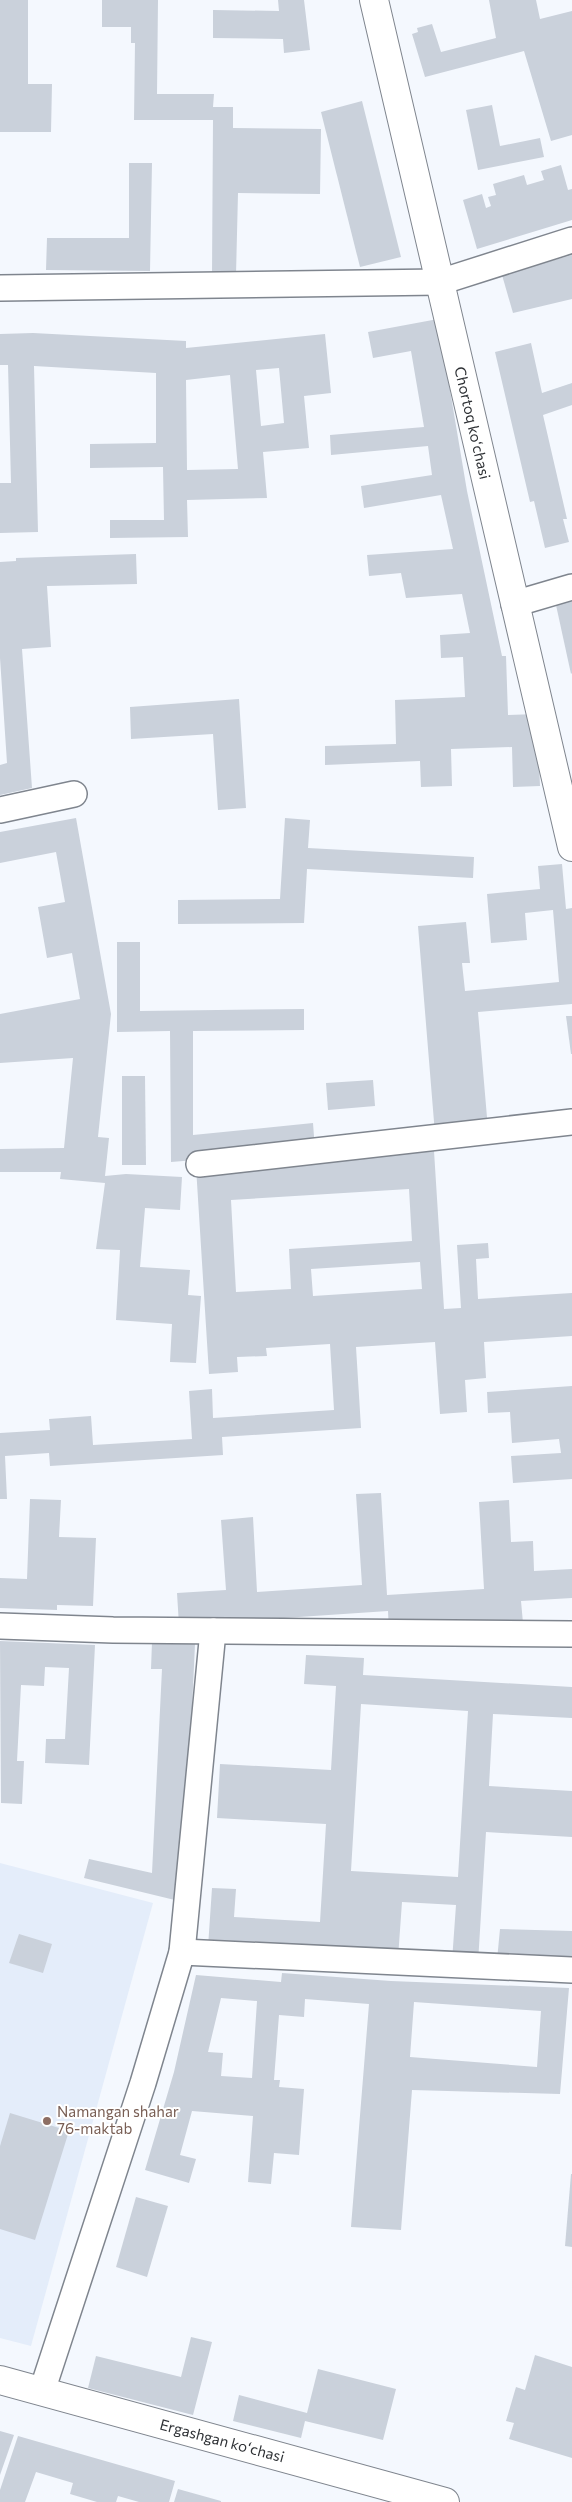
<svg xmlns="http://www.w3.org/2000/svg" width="572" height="2502" font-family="Commissioner,sans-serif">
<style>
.built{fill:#e4edfa}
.building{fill:#cad1db;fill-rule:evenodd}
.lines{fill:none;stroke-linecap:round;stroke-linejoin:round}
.street-casing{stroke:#7f858e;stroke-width:28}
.secondary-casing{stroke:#7f858e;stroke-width:30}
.street{stroke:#fff;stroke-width:25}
.secondary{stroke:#fff;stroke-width:28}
.education-dot{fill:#8d6e63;stroke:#fff;stroke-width:2}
.labels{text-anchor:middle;stroke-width:4;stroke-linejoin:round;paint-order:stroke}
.street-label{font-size:15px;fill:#2e3135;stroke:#fff}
.education-label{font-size:15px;fill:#785e54;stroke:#fff;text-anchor:start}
</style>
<rect width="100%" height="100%" fill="#f4f8fe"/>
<path class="built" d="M 0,1863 L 153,1903 L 31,2346 L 0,2338 Z"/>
<g class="building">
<path d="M 0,0 L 28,0 L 28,84 L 52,84 L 51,132 L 0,132 Z"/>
<path d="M 102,0 L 158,0 L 157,94 L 214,94 L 213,107 L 233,107 L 233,128 L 321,129 L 320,194 L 238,193 L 236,275 L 212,275 L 213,120 L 134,120 L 135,43 L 131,43 L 131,27 L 102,27 Z"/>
<path d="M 278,0 L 304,0 L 310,50 L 284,53 L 283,39 L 213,38 L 213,10 L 279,11 Z"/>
<path d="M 489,0 L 536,0 L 540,19 L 572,11 L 572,135 L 551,141 L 524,51 L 425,77 L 412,34 L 418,32 L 417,28 L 432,24 L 441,52 L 496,38 Z"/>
<path d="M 362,101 L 401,257 L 360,267 L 321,112 Z"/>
<path d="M 492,105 L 500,146 L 540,138 L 544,157 L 478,170 L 466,110 Z"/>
<path d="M 129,163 L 152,163 L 150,271 L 46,270 L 47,238 L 129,238 Z"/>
<path d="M 561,165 L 568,190 L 572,189 L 572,220 L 477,249 L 463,200 L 482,194 L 486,208 L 491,206 L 488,197 L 496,195 L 493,184 L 524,175 L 527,185 L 544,180 L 541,171 Z"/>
<path d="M 572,255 L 572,299 L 513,313 L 502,275 Z"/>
<path d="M 438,319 L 467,491 L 502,656 L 506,656 L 508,715 L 537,714 L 540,786 L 513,787 L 512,747 L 451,749 L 452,786 L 421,787 L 420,761 L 325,765 L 325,746 L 396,744 L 395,700 L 465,697 L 463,657 L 441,658 L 440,635 L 470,633 L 462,594 L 406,598 L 401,573 L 369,576 L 367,555 L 453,549 L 441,495 L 364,508 L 361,486 L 432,475 L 428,446 L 331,455 L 330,435 L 424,427 L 411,351 L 373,358 L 368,332 Z"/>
<path d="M 33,333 L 186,341 L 186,348 L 325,334 L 331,393 L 304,396 L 309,448 L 263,452 L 267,498 L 187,500 L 188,537 L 110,538 L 110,520 L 164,520 L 163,467 L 90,468 L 90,444 L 156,443 L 156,373 L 34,366 L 38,532 L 0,533 L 0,483 L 11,483 L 8,365 L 0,365 L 0,334 ZM 279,368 L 284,423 L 261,426 L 256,370 ZM 230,375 L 238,469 L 187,470 L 186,380 Z"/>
<path d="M 531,343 L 542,393 L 572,383 L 572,405 L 543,415 L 567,519 L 563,519 L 569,542 L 545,548 L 534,501 L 530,502 L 495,352 Z"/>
<path d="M 136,554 L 137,584 L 47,586 L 51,647 L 22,649 L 32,788 L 0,795 L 0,765 L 7,763 L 0,658 L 0,562 L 16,561 L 16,558 Z"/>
<path d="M 572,601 L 572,673 L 571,674 L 556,605 Z"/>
<path d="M 239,699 L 246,808 L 218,810 L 213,734 L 131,739 L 130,707 Z"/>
<path d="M 76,818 L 111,1014 L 98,1137 L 109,1138 L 105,1176 L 126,1174 L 182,1177 L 180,1210 L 145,1208 L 140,1267 L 190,1270 L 188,1295 L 201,1296 L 196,1363 L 170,1362 L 172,1324 L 116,1320 L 120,1250 L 96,1249 L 105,1183 L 60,1179 L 61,1172 L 0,1172 L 0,1149 L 64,1148 L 73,1058 L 0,1063 L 0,1014 L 80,999 L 72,953 L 47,958 L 38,907 L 65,902 L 56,852 L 0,863 L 0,832 Z"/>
<path d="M 285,818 L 310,820 L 308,848 L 474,857 L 473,878 L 307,869 L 304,923 L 178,924 L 178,900 L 280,899 Z"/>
<path d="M 562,864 L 566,909 L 572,908 L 572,1004 L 478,1012 L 488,1129 L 435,1134 L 418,926 L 466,922 L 470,963 L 462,963 L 465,991 L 559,982 L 553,910 L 525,913 L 527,940 L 491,943 L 487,894 L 540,889 L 538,866 Z"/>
<path d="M 117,942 L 140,942 L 140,1011 L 304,1009 L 304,1030 L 193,1031 L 193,1135 L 313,1123 L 315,1150 L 171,1162 L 170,1031 L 117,1032 Z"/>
<path d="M 566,1016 L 572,1016 L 572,1054 L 571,1054 Z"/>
<path d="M 122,1076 L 145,1076 L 146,1165 L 122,1165 Z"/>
<path d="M 373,1080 L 375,1106 L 328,1110 L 326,1083 Z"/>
<path d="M 434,1151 L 444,1309 L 461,1308 L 457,1245 L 488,1243 L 489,1258 L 476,1259 L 478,1299 L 572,1293 L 572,1336 L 484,1342 L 486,1378 L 465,1380 L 467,1412 L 440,1414 L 435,1342 L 356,1347 L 361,1428 L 222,1437 L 223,1455 L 50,1466 L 49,1453 L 5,1456 L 7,1499 L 0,1499 L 0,1433 L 50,1430 L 49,1419 L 91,1416 L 93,1445 L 192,1439 L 189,1391 L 212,1389 L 213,1418 L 334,1410 L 330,1344 L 266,1348 L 267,1356 L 237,1357 L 238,1372 L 209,1374 L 196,1167 ZM 409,1189 L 412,1241 L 289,1249 L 291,1289 L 236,1292 L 231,1200 ZM 420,1262 L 422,1289 L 313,1296 L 311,1269 Z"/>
<path d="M 572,1386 L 572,1479 L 513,1483 L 511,1456 L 561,1453 L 559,1439 L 512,1443 L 510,1412 L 488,1413 L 487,1392 Z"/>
<path d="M 381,1493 L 387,1595 L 484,1589 L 479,1502 L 509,1500 L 511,1542 L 533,1541 L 534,1571 L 572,1569 L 572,1598 L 521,1601 L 523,1623 L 389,1632 L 388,1611 L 179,1625 L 177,1593 L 226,1590 L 221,1520 L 253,1517 L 257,1592 L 362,1585 L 356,1494 Z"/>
<path d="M 30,1499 L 61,1500 L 59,1537 L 96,1538 L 93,1606 L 57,1605 L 57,1610 L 0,1608 L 0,1578 L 27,1579 Z"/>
<path d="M 0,1641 L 95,1645 L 89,1765 L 45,1763 L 46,1739 L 65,1739 L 69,1668 L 45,1667 L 44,1686 L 21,1685 L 17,1761 L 24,1761 L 22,1804 L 1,1803 Z"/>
<path d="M 152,1642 L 195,1644 L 183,1902 L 84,1878 L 89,1859 L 152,1873 L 162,1669 L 151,1669 Z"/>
<path d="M 306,1655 L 364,1658 L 363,1675 L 572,1687 L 572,1718 L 493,1714 L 489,1786 L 572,1791 L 572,1837 L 486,1832 L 478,1963 L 452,1961 L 456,1905 L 402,1902 L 398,1958 L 208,1947 L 212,1888 L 236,1889 L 234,1917 L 320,1922 L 326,1824 L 217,1818 L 220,1764 L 331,1770 L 336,1686 L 304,1684 ZM 361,1704 L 468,1711 L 458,1877 L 351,1871 Z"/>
<path d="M 500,1929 L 572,1931 L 572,1962 L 497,1960 Z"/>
<path d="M 19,1934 L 52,1944 L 43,1973 L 9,1963 Z"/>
<path d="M 282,1973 L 391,1981 L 569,1988 L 560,2094 L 412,2090 L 401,2230 L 351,2227 L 369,2004 L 305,1999 L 304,2017 L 279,2015 L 274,2080 L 280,2080 L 279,2087 L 304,2089 L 299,2155 L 274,2153 L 271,2184 L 248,2182 L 253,2116 L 192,2111 L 180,2155 L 196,2159 L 189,2183 L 145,2170 L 174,2072 L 196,1975 L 281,1982 ZM 221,1998 L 257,2001 L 252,2078 L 221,2076 L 223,2053 L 208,2052 ZM 414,2002 L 541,2011 L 537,2067 L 410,2057 Z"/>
<path d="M 10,2113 L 69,2131 L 35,2240 L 0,2229 L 0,2146 Z"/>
<path d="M 571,2174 L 572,2174 L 572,2247 L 565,2246 Z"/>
<path d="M 136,2197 L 168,2206 L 147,2277 L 116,2267 Z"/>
<path d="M 191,2337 L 212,2342 L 193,2415 L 88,2388 L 96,2356 L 181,2377 Z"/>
<path d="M 535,2355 L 572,2367 L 572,2458 L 509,2439 L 514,2423 L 506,2421 L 516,2387 L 525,2390 Z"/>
<path d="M 318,2369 L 396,2389 L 383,2440 L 305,2421 L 301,2438 L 233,2421 L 239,2395 L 307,2413 Z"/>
<path d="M 0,2431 L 14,2435 L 0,2475 Z"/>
<path d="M 18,2436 L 175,2481 L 169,2502 L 139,2502 L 118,2496 L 116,2502 L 97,2502 L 70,2494 L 73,2483 L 36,2472 L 25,2502 L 0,2502 L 0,2490 Z"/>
<path d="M 178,2489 L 221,2501 L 221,2502 L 174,2502 Z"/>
</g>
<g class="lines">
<g class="street-casing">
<g id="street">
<path d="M 0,288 L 440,282 L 572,240"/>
<path d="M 514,604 L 572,587"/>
<path d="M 0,810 L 74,794"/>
<path d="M 199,1164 L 572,1122"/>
<path d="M 0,1626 L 113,1630 L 572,1634"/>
<path d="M 182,1952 L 572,1970"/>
<path d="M 42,2391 L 143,2083 L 182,1952 L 213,1631"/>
</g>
</g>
<g class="secondary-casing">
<g id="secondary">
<path d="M 374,0 L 572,847"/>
<path d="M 0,2380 L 445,2502"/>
</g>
</g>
<use href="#street" class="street"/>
<use href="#secondary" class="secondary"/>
</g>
<circle class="education-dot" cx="47" cy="2121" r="5"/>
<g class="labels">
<g class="street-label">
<text transform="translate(472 423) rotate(77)" y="5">Chortoq koʻchasi</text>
<text transform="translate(222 2441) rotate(15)" y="5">Ergashgan koʻchasi</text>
</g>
<g class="education-label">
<text x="57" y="2117">Namangan shahar<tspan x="57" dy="17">76-maktab</tspan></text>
</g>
</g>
</svg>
